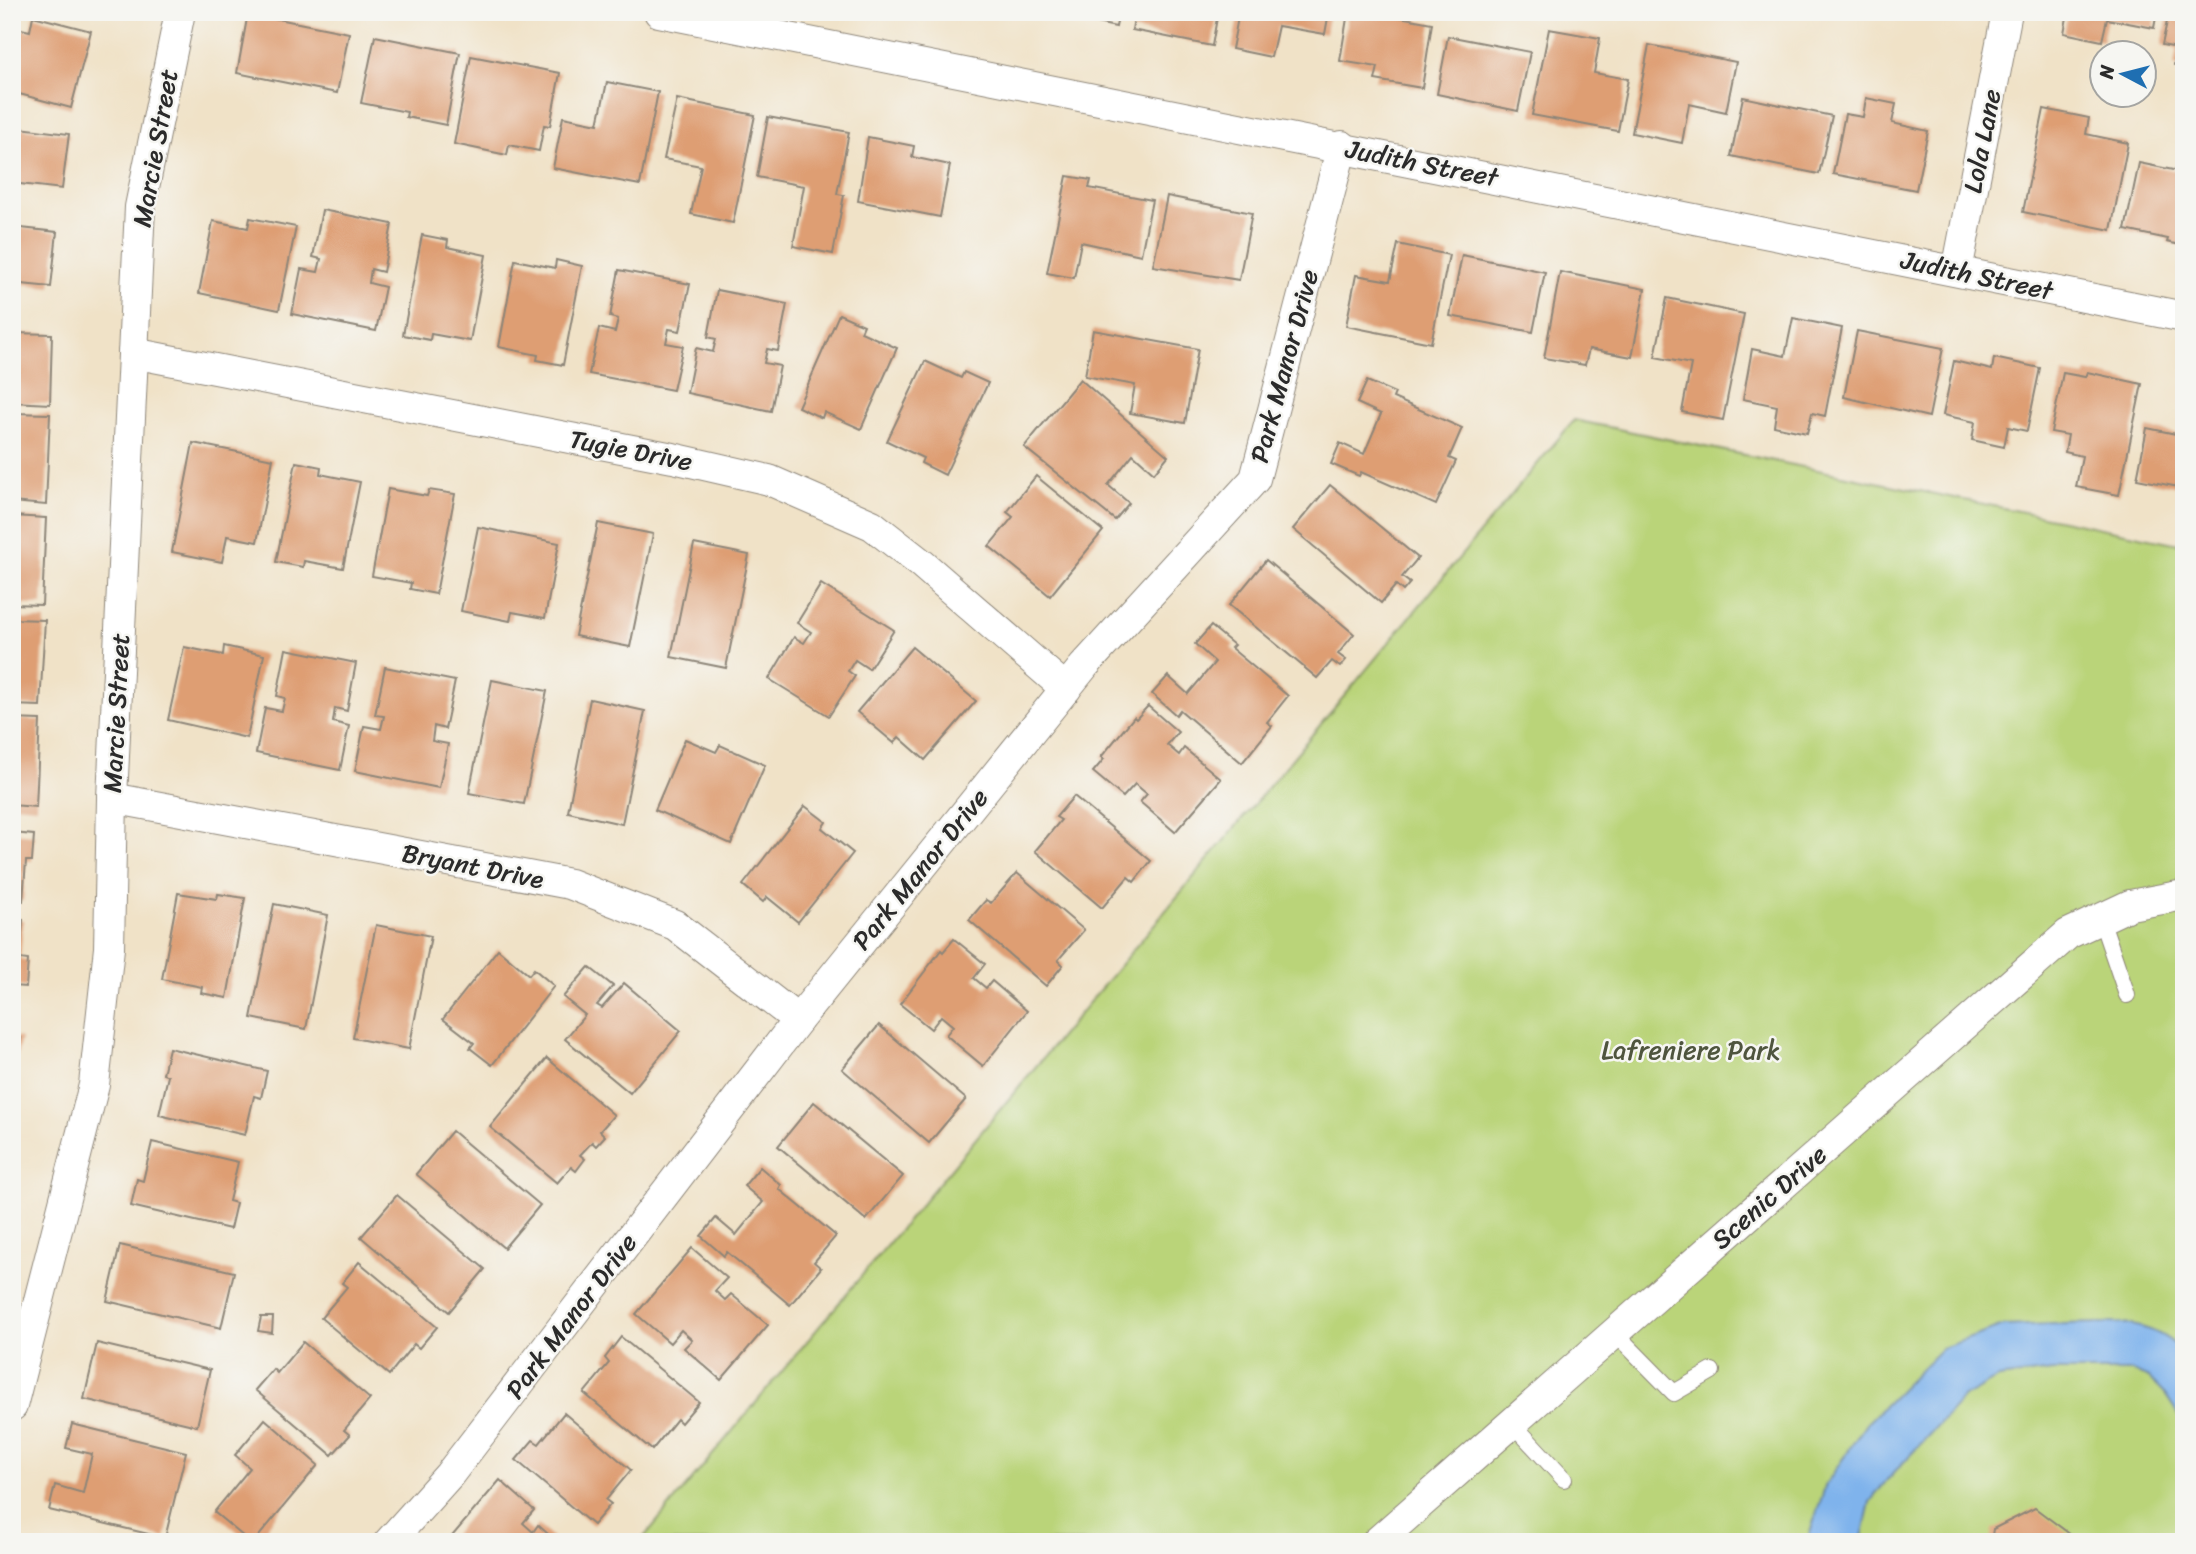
<svg xmlns="http://www.w3.org/2000/svg" width="2196" height="1554" font-family="Sriracha,sans-serif">
<style>
.green{fill:#bad479;stroke:#728052;stroke-width:2}
.water{fill:#7fb3ec;stroke:#556f8c;stroke-width:2}
.building{fill:#de9e73}
.lines{fill:none;stroke-linecap:round;stroke-linejoin:round}
.lane-casing{stroke:#8e8679;stroke-width:18}
.street-casing{stroke:#8e8679;stroke-width:32}
.lane{stroke:#fff;stroke-width:16}
.street{stroke:#fff;stroke-width:30}
.labels{text-anchor:middle;stroke-width:5;stroke-linejoin:round;paint-order:stroke}
.street-label{font-size:26px;fill:#2b2b2b;stroke:#f6f6f2}
.park-label{font-size:26px;fill:#4f553e;stroke:#f6f6f2}
</style>
<rect width="100%" height="100%" fill="#f6f6f2"/>
<filter id="ink" filterUnits="userSpaceOnUse"><feTurbulence type="fractalNoise" baseFrequency=".0143" numOctaves="2"/><feDisplacementMap in="SourceGraphic" scale="14" xChannelSelector="R" yChannelSelector="G"/><feConvolveMatrix kernelMatrix="1 2 1 2 8 2 1 2 1" color-interpolation-filters="sRGB"/></filter>
<filter id="wash" filterUnits="userSpaceOnUse"><feTurbulence type="fractalNoise" baseFrequency=".00686" numOctaves="4" result="noise"/><feDisplacementMap in="SourceGraphic" scale="28" xChannelSelector="R" yChannelSelector="G"/><feGaussianBlur stdDeviation="1.57" result="paint"/><feColorMatrix in="noise" values="0 0 0 0 0 0 0 0 0 0 0 0 0 0 0 0 0 1.4 0 .05"/><feComposite in="paint" operator="in"/></filter>
<g filter="url(#wash)">
<rect width="100%" height="100%" fill="#f0e2c7"/>
<path class="green" d="M 1574,420 L 2184,545 L 2184,1542 L 640,1542 Z"/>
<path class="water" d="M 2054,1324 C 2100,1324 2151,1314 2184,1354 L 2184,1423 L 2165,1394 L 2149,1378 L 2132,1371 L 2053,1371 L 1998,1378 L 1964,1397 L 1887,1480 L 1870,1502 L 1861,1542 L 1807,1542 L 1826,1484 L 1866,1424 L 1942,1348 L 2003,1326 Z"/>
<g id="blocks">
<g class="building">
<path d="M 1044,12 L 1119,12 L 1116,27 Z"/>
<path d="M 1135,12 L 1218,12 L 1212,46 L 1132,30 Z"/>
<path d="M 1239,12 L 1329,12 L 1325,34 L 1278,26 L 1271,57 L 1232,49 Z"/>
<path d="M 1348,12 L 1372,12 L 1432,23 L 1422,88 L 1375,80 L 1378,67 L 1340,61 Z"/>
<path d="M 2068,12 L 2157,12 L 2154,28 L 2107,19 L 2102,41 L 2064,33 Z"/>
<path d="M 2169,12 L 2184,12 L 2184,67 L 2174,65 L 2177,48 L 2162,45 Z"/>
<path d="M 248,13 L 349,33 L 337,93 L 237,73 Z"/>
<path d="M 33,16 L 91,31 L 71,108 L 12,92 L 12,27 L 30,31 Z"/>
<path d="M 1549,29 L 1600,38 L 1594,73 L 1628,79 L 1618,131 L 1532,115 Z"/>
<path d="M 375,36 L 460,53 L 446,125 L 406,117 L 407,112 L 361,103 Z"/>
<path d="M 1448,36 L 1530,52 L 1518,111 L 1437,94 Z"/>
<path d="M 1649,45 L 1736,62 L 1726,112 L 1689,104 L 1682,143 L 1632,133 Z"/>
<path d="M 471,56 L 560,73 L 550,126 L 544,125 L 539,151 L 509,145 L 507,155 L 454,144 Z"/>
<path d="M 607,82 L 658,92 L 640,185 L 553,168 L 563,117 L 598,124 Z"/>
<path d="M 1743,97 L 1832,116 L 1819,174 L 1731,156 Z"/>
<path d="M 1866,98 L 1896,104 L 1892,123 L 1928,131 L 1916,190 L 1833,174 L 1845,114 L 1863,117 Z"/>
<path d="M 677,99 L 755,115 L 733,223 L 691,214 L 701,166 L 664,159 Z"/>
<path d="M 2044,109 L 2089,118 L 2086,134 L 2128,143 L 2111,230 L 2023,212 Z"/>
<path d="M 768,117 L 849,132 L 837,194 L 844,195 L 833,254 L 793,246 L 804,186 L 757,177 Z"/>
<path d="M 12,127 L 69,134 L 62,189 L 12,183 Z"/>
<path d="M 868,137 L 914,146 L 912,157 L 950,165 L 940,217 L 858,201 Z"/>
<path d="M 2182,147 L 2184,246 L 2167,242 L 2168,239 L 2125,230 L 2139,163 L 2178,171 Z"/>
<path d="M 1067,176 L 1091,180 L 1089,188 L 1152,200 L 1141,255 L 1081,242 L 1074,278 L 1047,273 Z"/>
<path d="M 1167,196 L 1252,213 L 1239,280 L 1153,266 Z"/>
<path d="M 322,210 L 392,224 L 383,272 L 371,269 L 369,283 L 385,287 L 376,331 L 292,314 L 301,269 L 318,272 L 321,259 L 313,257 Z"/>
<path d="M 250,218 L 296,227 L 279,310 L 199,293 L 213,221 L 248,228 Z"/>
<path d="M 12,227 L 57,232 L 51,287 L 12,283 Z"/>
<path d="M 422,235 L 448,240 L 447,247 L 486,255 L 470,341 L 431,334 L 430,340 L 403,335 Z"/>
<path d="M 1398,244 L 1449,255 L 1431,343 L 1346,326 L 1356,275 L 1390,281 Z"/>
<path d="M 1462,255 L 1545,272 L 1533,332 L 1450,316 Z"/>
<path d="M 515,260 L 555,268 L 556,260 L 582,266 L 563,365 L 537,360 L 538,355 L 499,347 Z"/>
<path d="M 619,270 L 690,284 L 680,331 L 669,329 L 666,343 L 683,346 L 673,390 L 589,374 L 599,328 L 615,332 L 618,319 L 610,317 Z"/>
<path d="M 1560,272 L 1645,289 L 1632,357 L 1589,349 L 1585,365 L 1544,358 Z"/>
<path d="M 717,290 L 787,304 L 778,351 L 767,349 L 764,363 L 780,366 L 771,411 L 687,393 L 696,348 L 713,352 L 716,339 L 708,337 Z"/>
<path d="M 1667,298 L 1744,314 L 1723,420 L 1682,412 L 1691,364 L 1655,357 Z"/>
<path d="M 839,314 L 864,325 L 861,332 L 897,348 L 861,429 L 824,412 L 822,418 L 798,407 Z"/>
<path d="M 1793,318 L 1842,328 L 1825,416 L 1812,413 L 1807,433 L 1774,426 L 1777,406 L 1743,399 L 1752,349 L 1785,356 Z"/>
<path d="M 1093,330 L 1198,349 L 1185,423 L 1130,413 L 1135,385 L 1085,376 Z"/>
<path d="M 1857,331 L 1943,348 L 1929,417 L 1844,397 Z"/>
<path d="M 12,333 L 52,334 L 50,404 L 12,402 Z"/>
<path d="M 1994,358 L 2040,368 L 2027,431 L 2008,427 L 2004,447 L 1972,440 L 1975,422 L 1943,415 L 1954,361 L 1992,370 Z"/>
<path d="M 925,361 L 961,378 L 964,372 L 988,383 L 945,475 L 921,463 L 923,458 L 887,441 Z"/>
<path d="M 2087,372 L 2142,384 L 2119,495 L 2076,487 L 2082,456 L 2065,452 L 2068,435 L 2051,432 L 2063,373 L 2085,377 Z"/>
<path d="M 1080,379 L 1168,456 L 1154,473 L 1133,454 L 1108,485 L 1129,503 L 1115,520 L 1024,447 Z"/>
<path d="M 1367,381 L 1395,393 L 1393,398 L 1462,428 L 1449,458 L 1456,461 L 1436,505 L 1361,472 L 1359,476 L 1331,464 L 1340,443 L 1364,454 L 1381,414 L 1357,403 Z"/>
<path d="M 12,413 L 50,414 L 46,505 L 12,502 Z"/>
<path d="M 2147,428 L 2181,435 L 2184,428 L 2184,488 L 2137,479 Z"/>
<path d="M 193,443 L 273,459 L 257,542 L 227,536 L 222,562 L 172,552 Z"/>
<path d="M 296,462 L 321,467 L 320,474 L 360,482 L 343,568 L 304,561 L 303,567 L 276,562 Z"/>
<path d="M 1036,476 L 1103,531 L 1050,596 L 989,546 L 1013,517 L 1007,512 Z"/>
<path d="M 1330,485 L 1418,558 L 1402,577 L 1410,583 L 1403,591 L 1396,585 L 1381,603 L 1293,529 Z"/>
<path d="M 388,489 L 427,496 L 429,490 L 455,494 L 436,594 L 410,589 L 411,583 L 372,576 Z"/>
<path d="M 12,516 L 46,518 L 42,605 L 12,604 Z"/>
<path d="M 598,523 L 653,534 L 630,647 L 575,636 Z"/>
<path d="M 478,527 L 559,543 L 545,618 L 512,612 L 510,621 L 461,611 Z"/>
<path d="M 694,544 L 749,555 L 726,668 L 671,657 Z"/>
<path d="M 1266,560 L 1354,634 L 1338,654 L 1346,660 L 1340,667 L 1332,661 L 1317,678 L 1229,605 Z"/>
<path d="M 821,584 L 894,630 L 869,669 L 855,660 L 848,671 L 855,676 L 829,716 L 769,679 L 794,637 L 804,643 L 811,632 L 797,623 Z"/>
<path d="M 12,619 L 45,620 L 40,706 L 12,705 Z"/>
<path d="M 1211,626 L 1234,645 L 1231,648 L 1288,696 L 1267,722 L 1272,726 L 1242,763 L 1180,710 L 1176,715 L 1152,694 L 1168,676 L 1188,694 L 1215,662 L 1195,644 Z"/>
<path d="M 224,646 L 264,655 L 247,738 L 168,720 L 184,647 L 223,655 Z"/>
<path d="M 912,647 L 976,701 L 925,760 L 899,737 L 894,743 L 857,712 Z"/>
<path d="M 286,649 L 356,663 L 347,711 L 335,708 L 333,722 L 349,726 L 340,770 L 256,753 L 265,708 L 282,711 L 285,698 L 277,696 Z"/>
<path d="M 385,667 L 455,681 L 445,729 L 434,726 L 432,741 L 448,744 L 439,788 L 355,771 L 364,726 L 381,729 L 384,716 L 375,715 Z"/>
<path d="M 492,680 L 547,691 L 524,804 L 469,793 Z"/>
<path d="M 590,699 L 645,711 L 622,824 L 568,812 Z"/>
<path d="M 1148,706 L 1178,732 L 1167,745 L 1179,755 L 1184,748 L 1221,779 L 1175,832 L 1140,802 L 1147,794 L 1135,784 L 1123,797 L 1093,772 L 1104,759 L 1101,757 L 1134,717 L 1136,719 Z"/>
<path d="M 12,719 L 40,720 L 36,807 L 12,805 Z"/>
<path d="M 685,739 L 716,752 L 720,745 L 765,765 L 731,844 L 655,810 Z"/>
<path d="M 1074,796 L 1151,861 L 1134,882 L 1128,877 L 1102,908 L 1035,851 L 1061,820 L 1056,817 Z"/>
<path d="M 805,806 L 826,822 L 822,828 L 853,853 L 798,922 L 767,897 L 763,902 L 743,885 Z"/>
<path d="M 12,833 L 34,835 L 32,861 L 26,861 L 23,901 L 12,900 Z"/>
<path d="M 1017,873 L 1084,930 L 1058,960 L 1063,965 L 1046,986 L 969,920 L 986,900 L 991,903 Z"/>
<path d="M 178,893 L 217,899 L 218,894 L 245,898 L 227,998 L 201,993 L 202,987 L 162,979 Z"/>
<path d="M 274,904 L 328,915 L 306,1029 L 251,1018 Z"/>
<path d="M 12,919 L 23,920 L 20,959 L 28,960 L 26,987 L 12,986 Z"/>
<path d="M 376,925 L 431,936 L 409,1049 L 353,1038 Z"/>
<path d="M 954,939 L 985,964 L 974,978 L 986,988 L 992,981 L 1027,1011 L 983,1066 L 946,1035 L 953,1026 L 941,1016 L 931,1029 L 900,1004 L 941,950 L 943,952 Z"/>
<path d="M 498,949 L 529,975 L 534,969 L 554,986 L 492,1065 L 470,1048 L 474,1043 L 443,1019 Z"/>
<path d="M 589,967 L 613,986 L 597,1005 L 602,1008 L 624,983 L 681,1031 L 630,1093 L 565,1039 L 585,1015 L 563,997 Z"/>
<path d="M 879,1025 L 966,1099 L 929,1143 L 842,1069 Z"/>
<path d="M 12,1036 L 21,1038 L 15,1064 L 12,1064 Z"/>
<path d="M 169,1048 L 267,1071 L 261,1098 L 254,1096 L 245,1135 L 159,1115 L 168,1076 L 163,1074 Z"/>
<path d="M 547,1058 L 614,1115 L 600,1131 L 605,1136 L 596,1146 L 592,1142 L 580,1155 L 585,1159 L 576,1171 L 571,1167 L 557,1183 L 490,1127 Z"/>
<path d="M 814,1102 L 903,1176 L 866,1220 L 778,1146 Z"/>
<path d="M 452,1131 L 540,1205 L 504,1248 L 416,1174 Z"/>
<path d="M 152,1142 L 238,1162 L 229,1201 L 236,1203 L 230,1229 L 131,1206 L 137,1179 L 143,1181 Z"/>
<path d="M 760,1167 L 781,1185 L 779,1189 L 836,1236 L 814,1262 L 821,1268 L 790,1305 L 727,1252 L 724,1256 L 701,1236 L 716,1218 L 736,1235 L 763,1202 L 744,1186 Z"/>
<path d="M 397,1195 L 485,1269 L 449,1312 L 361,1237 Z"/>
<path d="M 120,1245 L 234,1272 L 221,1328 L 107,1301 Z"/>
<path d="M 692,1248 L 727,1278 L 715,1291 L 725,1300 L 731,1294 L 768,1325 L 721,1380 L 684,1348 L 692,1340 L 681,1330 L 670,1343 L 636,1314 Z"/>
<path d="M 359,1262 L 437,1327 L 419,1348 L 414,1344 L 389,1375 L 321,1318 L 347,1287 L 342,1283 Z"/>
<path d="M 261,1317 L 273,1317 L 272,1333 L 258,1331 Z"/>
<path d="M 621,1337 L 699,1402 L 681,1423 L 677,1419 L 652,1450 L 584,1393 L 609,1363 L 605,1358 Z"/>
<path d="M 303,1342 L 370,1399 L 344,1430 L 350,1435 L 332,1455 L 255,1390 L 273,1369 L 277,1373 Z"/>
<path d="M 97,1343 L 210,1370 L 197,1426 L 84,1399 Z"/>
<path d="M 564,1413 L 631,1470 L 606,1500 L 611,1504 L 593,1525 L 516,1460 L 533,1440 L 539,1444 Z"/>
<path d="M 265,1419 L 318,1465 L 254,1542 L 250,1542 L 214,1512 L 250,1468 L 235,1455 Z"/>
<path d="M 72,1424 L 186,1452 L 165,1538 L 49,1510 L 55,1485 L 83,1493 L 92,1454 L 66,1448 Z"/>
<path d="M 500,1480 L 534,1510 L 523,1523 L 533,1532 L 538,1525 L 557,1542 L 447,1542 Z"/>
<path d="M 2035,1508 L 2075,1538 L 2074,1542 L 1991,1542 L 1993,1529 Z"/>
</g>
</g>
</g>
<g filter="url(#ink)">
<use href="#blocks" fill-opacity="0" stroke="#8e8679" stroke-width="2"/>
<g class="lines">
<g class="lane-casing">
<g id="lane">
<path d="M 2101,919 L 2127,995"/>
<path d="M 1615,1333 L 1674,1393 L 1712,1371"/>
<path d="M 1512,1423 L 1564,1479"/>
</g>
</g>
<g class="street-casing">
<g id="street">
<path d="M 659,12 L 2184,317"/>
<path d="M 1957,271 L 2007,12"/>
<path d="M 133,353 L 673,458 L 769,480 L 872,525 L 922,564 L 1066,689"/>
<path d="M 112,798 L 570,884 L 675,925 L 798,1020"/>
<path d="M 12,1406 L 94,1085 L 109,948 L 112,798 L 140,207 L 180,12"/>
<path d="M 389,1542 L 449,1475 L 798,1020 L 1084,666 L 1255,479 L 1342,146"/>
<path d="M 1377,1542 L 2068,934 L 2130,905 L 2184,895"/>
</g>
</g>
<use href="#lane" class="lane"/>
<use href="#street" class="street"/>
</g>
</g>
<g class="labels">
<g class="street-label">
<text transform="translate(1982 141) rotate(-79)" y="9">Lola Lane</text>
<text transform="translate(155 148) rotate(-80)" y="9">Marcie Street</text>
<text transform="translate(1422 163) rotate(11)" y="9">Judith Street</text>
<text transform="translate(1977 275) rotate(12)" y="9">Judith Street</text>
<text transform="translate(1284 366) rotate(-75)" y="9">Park Manor Drive</text>
<text transform="translate(631 450) rotate(11)" y="9">Tugie Drive</text>
<text transform="translate(116 713) rotate(-87)" y="9">Marcie Street</text>
<text transform="translate(473 866) rotate(11)" y="9">Bryant Drive</text>
<text transform="translate(920 869) rotate(-51)" y="9">Park Manor Drive</text>
<text transform="translate(1769 1197) rotate(-41)" y="9">Scenic Drive</text>
<text transform="translate(571 1316) rotate(-53)" y="9">Park Manor Drive</text>
</g>
<g class="park-label">
<text x="1691" y="1059">Lafreniere Park</text>
</g>
</g>
<rect width="2196" height="1554" fill="none" stroke="#f6f6f2" stroke-width="42"/>
<g transform="translate(2123 74) rotate(277)"><circle r="33" fill="#f6f6f2" stroke="#a5a5a2" stroke-width="2"/>
<path d="M0-5L12 26L0 18L-12 26Z" fill="#1f6fb2"/>
<text y="-10" font-size="19" font-weight="bold" text-anchor="middle" fill="#2b2b2b">N</text>
</g>
</svg>
